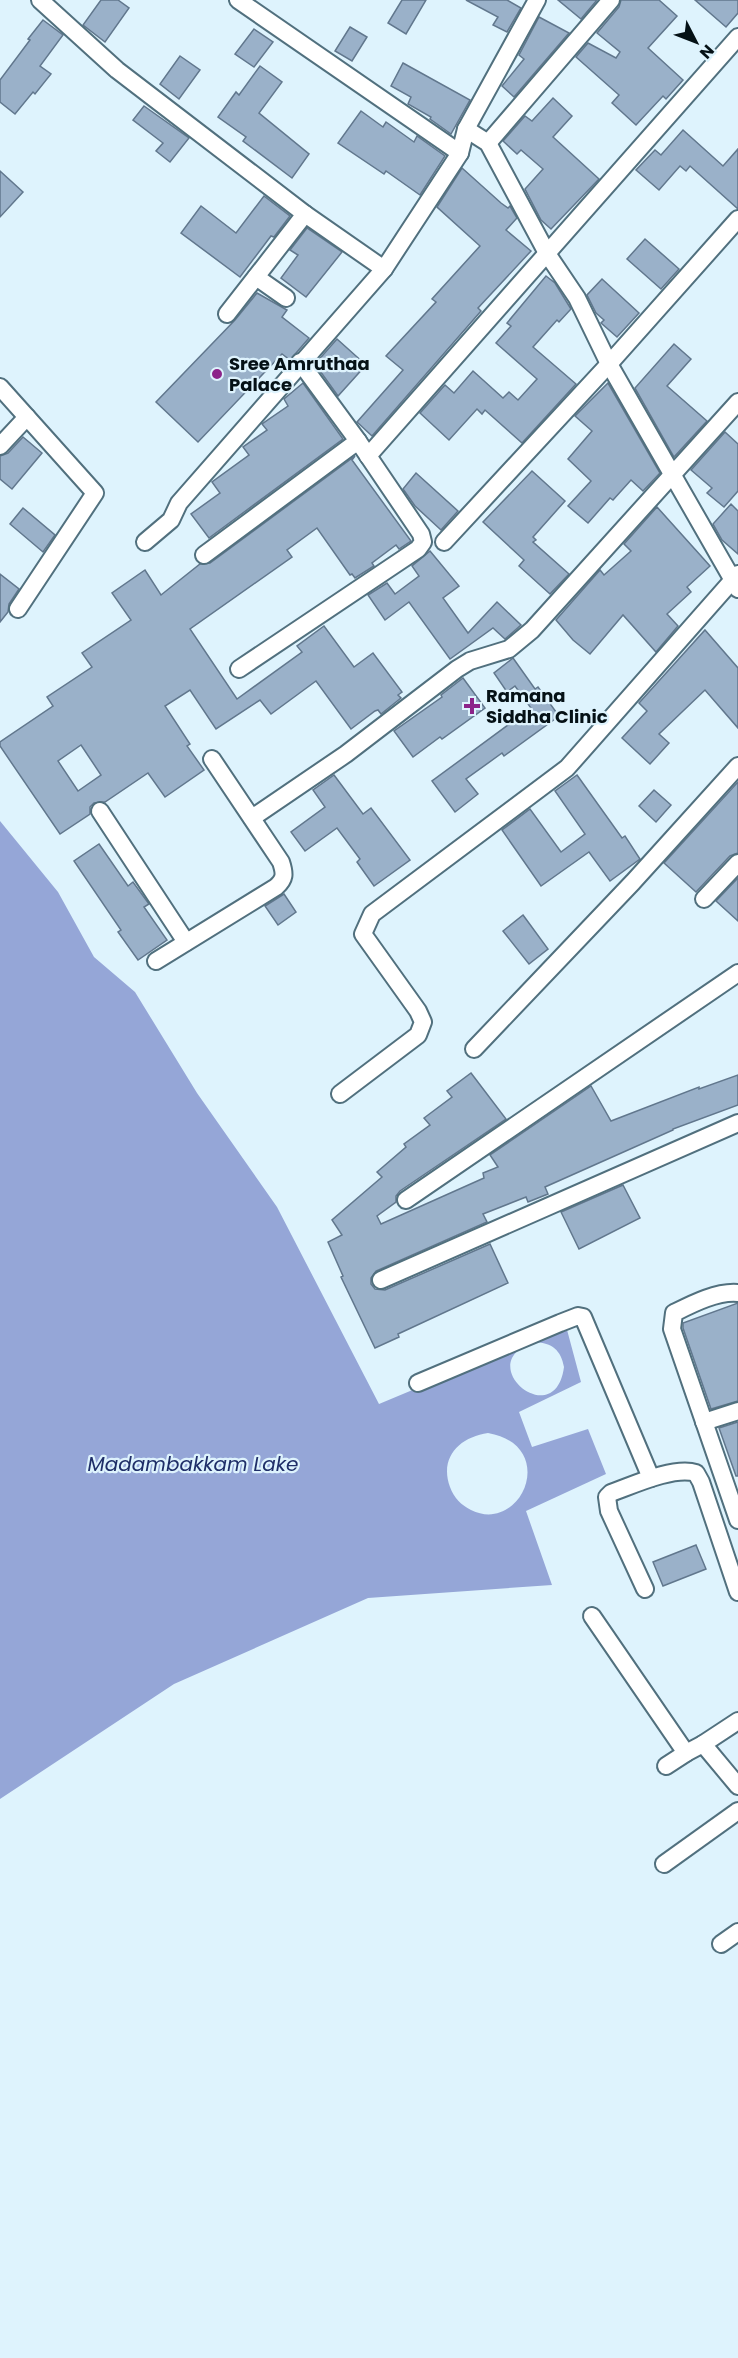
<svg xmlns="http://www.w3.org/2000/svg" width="738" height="2358" font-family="Poppins,sans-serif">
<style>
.water{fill:#95a6d7;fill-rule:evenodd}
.building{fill:#9ab1c9;stroke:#61778d;stroke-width:1.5;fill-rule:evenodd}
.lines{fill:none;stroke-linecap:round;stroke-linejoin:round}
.street-casing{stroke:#51707e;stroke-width:20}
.street{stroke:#fff;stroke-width:16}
.poi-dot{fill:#8c2489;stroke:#def3fd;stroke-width:2}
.labels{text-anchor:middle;stroke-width:4.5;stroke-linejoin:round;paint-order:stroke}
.poi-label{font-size:18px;font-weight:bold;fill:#051116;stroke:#def3fd;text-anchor:start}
.water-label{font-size:20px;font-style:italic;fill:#1f2e68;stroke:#def3fd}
</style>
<rect width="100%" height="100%" fill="#def3fd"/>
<path class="water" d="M 0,821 L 58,892 L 94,957 L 135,992 L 197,1093 L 277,1207 L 379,1404 L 566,1326 L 581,1382 L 519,1412 L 532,1447 L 588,1429 L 606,1474 L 526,1511 L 552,1585 L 368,1598 L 174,1684 L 0,1799 ZM 535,1342 C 552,1343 561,1350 564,1367 C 555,1435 469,1362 535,1342 ZM 488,1433 C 560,1446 521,1535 471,1510 C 461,1505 454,1498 450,1487 C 439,1457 460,1437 488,1433 Z"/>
<g class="building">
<path d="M 101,0 L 118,0 L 129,8 L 105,42 L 83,25 Z"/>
<path d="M 402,0 L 426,0 L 406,34 L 388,23 Z"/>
<path d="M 466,0 L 507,0 L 521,8 L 507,32 L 493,25 L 498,17 Z"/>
<path d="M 558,0 L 597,0 L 581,19 Z"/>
<path d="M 621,0 L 659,0 L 677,16 L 648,48 L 683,80 L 666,99 L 663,96 L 636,125 L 612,103 L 619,95 L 576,57 L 588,43 L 616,58 L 620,52 L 597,33 L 619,7 Z"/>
<path d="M 695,0 L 738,0 L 738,13 L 726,27 Z"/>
<path d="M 539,17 L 569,33 L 514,97 L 502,86 L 524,59 L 519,55 Z"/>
<path d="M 43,20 L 63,35 L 40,66 L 51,74 L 35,94 L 33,92 L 15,114 L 0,102 L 0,80 L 30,40 L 28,39 Z"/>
<path d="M 350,27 L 367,37 L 352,61 L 335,51 Z"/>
<path d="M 254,29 L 273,42 L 254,67 L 235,54 Z"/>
<path d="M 180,56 L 200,70 L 179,99 L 160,84 Z"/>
<path d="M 403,63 L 470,100 L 451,134 L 430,119 L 431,117 L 408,104 L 411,97 L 391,86 Z"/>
<path d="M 260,66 L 282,82 L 259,113 L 309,154 L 292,178 L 243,141 L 246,137 L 218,117 L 236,92 L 239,95 Z"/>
<path d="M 553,98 L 572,116 L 553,137 L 599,179 L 551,229 L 541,220 L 525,189 L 543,169 L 521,150 L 517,154 L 503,141 L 525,116 L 532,121 Z"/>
<path d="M 144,106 L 189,138 L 170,162 L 156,151 L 163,143 L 133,120 Z"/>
<path d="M 361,111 L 383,127 L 386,122 L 414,142 L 417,136 L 445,156 L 420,195 L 386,171 L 384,174 L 338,143 Z"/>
<path d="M 683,130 L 723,166 L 738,149 L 738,209 L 690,166 L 686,171 L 680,166 L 659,190 L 636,170 L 655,150 L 661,155 Z"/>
<path d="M 462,168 L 501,203 L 508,208 L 510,206 L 517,218 L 506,230 L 531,251 L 478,308 L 481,311 L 372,436 L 357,422 L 403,370 L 386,356 L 436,302 L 432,299 L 480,246 L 437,207 Z"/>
<path d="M 0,171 L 23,192 L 0,217 Z"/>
<path d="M 264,196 L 290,216 L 274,237 L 271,236 L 240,277 L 181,233 L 201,206 L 236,233 Z"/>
<path d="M 307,228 L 342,252 L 306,297 L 281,278 L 298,255 L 290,250 Z"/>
<path d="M 645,239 L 679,269 L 661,289 L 627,259 Z"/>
<path d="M 546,276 L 555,283 L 571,309 L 559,322 L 557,320 L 533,347 L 576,384 L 522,443 L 485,410 L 482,414 L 477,409 L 449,440 L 420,413 L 445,385 L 454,393 L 473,371 L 503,398 L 509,392 L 518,400 L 537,379 L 496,343 L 511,326 L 507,323 Z"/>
<path d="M 602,279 L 639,313 L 617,337 L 601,323 L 604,320 L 596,313 L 587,295 Z"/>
<path d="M 257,293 L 287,310 L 282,317 L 309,338 L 290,360 L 282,354 L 198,442 L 156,402 L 235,320 Z"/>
<path d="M 337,339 L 366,365 L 338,396 L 315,364 Z"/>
<path d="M 674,344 L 691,359 L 667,386 L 707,421 L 674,457 L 635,388 Z"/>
<path d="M 303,383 L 343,439 L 209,538 L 191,514 L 220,493 L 212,482 L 249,455 L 243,447 L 267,430 L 262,424 L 288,406 L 284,399 Z"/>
<path d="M 608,383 L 660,473 L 643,491 L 631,480 L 613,500 L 610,498 L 588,523 L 568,506 L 591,481 L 568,459 L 592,431 L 575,416 Z"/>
<path d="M 725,432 L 738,444 L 738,491 L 724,507 L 707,493 L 712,488 L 691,470 Z"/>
<path d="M 23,437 L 42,453 L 12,489 L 0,479 L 0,456 L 8,453 Z"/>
<path d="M 355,456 L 352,460 L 411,541 L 399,549 L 396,545 L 372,563 L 374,566 L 355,578 L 352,574 L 350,575 L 317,528 L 287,550 L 292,557 L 190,629 L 237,699 L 302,652 L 297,646 L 324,626 L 354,667 L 373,653 L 402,692 L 398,695 L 401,698 L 381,714 L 378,710 L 375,711 L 351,729 L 316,681 L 271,714 L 260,700 L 216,729 L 190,690 L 165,706 L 190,744 L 187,746 L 204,770 L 165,797 L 148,773 L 105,802 L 94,803 L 90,807 L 90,814 L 60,834 L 0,746 L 0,742 L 53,706 L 47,697 L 92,667 L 82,653 L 131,620 L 112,593 L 145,570 L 161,595 L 200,564 L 210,563 ZM 81,745 L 101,775 L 78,791 L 58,761 Z"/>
<path d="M 532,471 L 565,501 L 533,537 L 536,540 L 533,542 L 569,574 L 550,594 L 519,566 L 524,560 L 483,522 Z"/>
<path d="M 416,473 L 458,511 L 441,530 L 415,506 L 403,489 Z"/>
<path d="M 731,504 L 738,511 L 738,554 L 722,540 L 713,524 Z"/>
<path d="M 657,507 L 710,566 L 687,587 L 691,592 L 667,614 L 678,626 L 656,652 L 623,615 L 590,654 L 573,640 L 556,620 L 600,570 L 604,575 L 631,551 L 624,544 Z"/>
<path d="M 23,508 L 55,535 L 43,552 L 10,524 Z"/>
<path d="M 430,551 L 459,586 L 443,598 L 468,633 L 497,602 L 521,625 L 505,639 L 493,628 L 450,659 L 409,602 L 385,620 L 368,595 L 387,583 L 395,594 L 419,576 L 412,566 Z"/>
<path d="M 0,574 L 19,589 L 9,604 L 8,612 L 0,622 Z"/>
<path d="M 705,630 L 738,668 L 738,728 L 705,690 L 659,734 L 669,743 L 650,764 L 622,738 L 647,711 L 639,703 Z"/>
<path d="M 513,658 L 535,689 L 538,687 L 559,716 L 504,756 L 502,753 L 466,779 L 478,794 L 455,812 L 432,781 L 531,708 L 515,686 L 507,692 L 494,673 Z"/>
<path d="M 463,678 L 485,708 L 442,739 L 440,737 L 413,757 L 394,731 L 442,697 L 441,695 Z"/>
<path d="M 334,775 L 363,814 L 371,808 L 410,860 L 374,886 L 357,862 L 360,859 L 337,828 L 305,851 L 291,832 L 325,807 L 313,790 Z"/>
<path d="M 577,775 L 622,838 L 625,836 L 640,859 L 610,881 L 589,852 L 541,886 L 502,830 L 530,809 L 561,852 L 585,834 L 555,791 Z"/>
<path d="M 738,782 L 738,853 L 730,856 L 696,892 L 664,863 Z"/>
<path d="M 654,790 L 671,805 L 656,822 L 639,806 Z"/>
<path d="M 99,844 L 128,886 L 133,882 L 149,904 L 144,907 L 167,940 L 138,960 L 118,932 L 121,930 L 74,861 Z"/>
<path d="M 738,878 L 738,921 L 716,901 Z"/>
<path d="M 284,894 L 296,912 L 278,925 L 265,906 Z"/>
<path d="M 523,915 L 548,949 L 529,964 L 503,931 Z"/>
<path d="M 471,1073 L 506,1119 L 400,1191 L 396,1196 L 396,1202 L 377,1216 L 381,1224 L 484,1178 L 483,1173 L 498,1167 L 490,1155 L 591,1086 L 611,1121 L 699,1087 L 699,1089 L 738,1075 L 738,1105 L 673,1129 L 673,1130 L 545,1187 L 548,1194 L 528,1202 L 526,1197 L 483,1214 L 487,1222 L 376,1271 L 371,1278 L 371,1284 L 375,1289 L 385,1290 L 490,1244 L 508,1283 L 398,1334 L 399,1337 L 375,1348 L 341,1277 L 343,1276 L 328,1242 L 342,1235 L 332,1220 L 382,1177 L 377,1172 L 406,1147 L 404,1144 L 430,1125 L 424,1118 L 452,1097 L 447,1091 Z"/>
<path d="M 623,1185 L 640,1218 L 579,1249 L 561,1212 Z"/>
<path d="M 738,1303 L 738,1401 L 711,1409 L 683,1328 L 683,1323 Z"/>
<path d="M 738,1422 L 738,1476 L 736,1476 L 719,1428 Z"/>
<path d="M 696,1545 L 706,1569 L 663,1586 L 653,1562 Z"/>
</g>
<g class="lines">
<g class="street-casing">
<g id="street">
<path d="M 40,0 L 117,70 L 305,214 L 384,269"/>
<path d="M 238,0 L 460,153"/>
<path d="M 466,129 L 488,143 L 548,255 L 577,298 L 609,364 L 738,589"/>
<path d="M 488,143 L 611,0"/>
<path d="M 256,277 L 286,298"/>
<path d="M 227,314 L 305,214"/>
<path d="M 0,387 L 95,493 L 18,609"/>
<path d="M 0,446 L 27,417"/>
<path d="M 368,456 L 738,37"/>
<path d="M 145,542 L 171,520 L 179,503 L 384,269 L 460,153 L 466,129 L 537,0"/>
<path d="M 444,542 L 609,364 L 738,219"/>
<path d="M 204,555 L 358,441"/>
<path d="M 239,669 L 418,549 L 423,542 L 421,534 L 358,441 L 300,362"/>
<path d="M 100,811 L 186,942"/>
<path d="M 252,818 L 346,754 L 457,669 L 470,661 L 509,649 L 532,630 L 738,402"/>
<path d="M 704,899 L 738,863"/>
<path d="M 156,961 L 276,887 C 285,879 285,874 281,862 L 212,759"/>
<path d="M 474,1049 L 633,882 L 738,766"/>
<path d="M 340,1094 L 418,1035 L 423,1022 L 418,1011 L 363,934 L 372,914 L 567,768 L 738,574"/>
<path d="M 406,1200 L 738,973"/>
<path d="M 381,1280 L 738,1123"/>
<path d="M 738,1293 C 717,1291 692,1304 674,1313 L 672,1329 L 738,1520"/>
<path d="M 418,1383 L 560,1323 L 578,1316 L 583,1317 L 651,1478"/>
<path d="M 704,1422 L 738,1411"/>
<path d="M 645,1589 L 609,1511 L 607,1497 L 611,1493 C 633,1485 674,1466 696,1473 L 701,1482 L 738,1592"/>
<path d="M 592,1616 L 686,1753 L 703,1744"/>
<path d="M 738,1721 L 703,1744 L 738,1786"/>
<path d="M 666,1766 L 686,1753"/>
<path d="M 664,1864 L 738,1811"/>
<path d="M 721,1944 L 738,1932"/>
</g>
</g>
<use href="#street" class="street"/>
</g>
<g class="poi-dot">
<circle cx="217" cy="374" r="6"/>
<path d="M469 697h6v6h6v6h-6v6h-6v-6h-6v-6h6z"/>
</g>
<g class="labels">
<g class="poi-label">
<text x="229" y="370">Sree Amruthaa<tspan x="229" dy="21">Palace</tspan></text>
<text x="486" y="702">Ramana<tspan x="486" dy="21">Siddha Clinic</tspan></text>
</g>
<g class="water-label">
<text x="193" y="1471">Madambakkam Lake</text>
</g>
</g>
<g transform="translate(696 42) rotate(132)" stroke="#def3fd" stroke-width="4.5" paint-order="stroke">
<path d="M0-4.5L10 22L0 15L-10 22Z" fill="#051116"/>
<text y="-9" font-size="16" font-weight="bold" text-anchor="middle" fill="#051116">N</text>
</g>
</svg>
